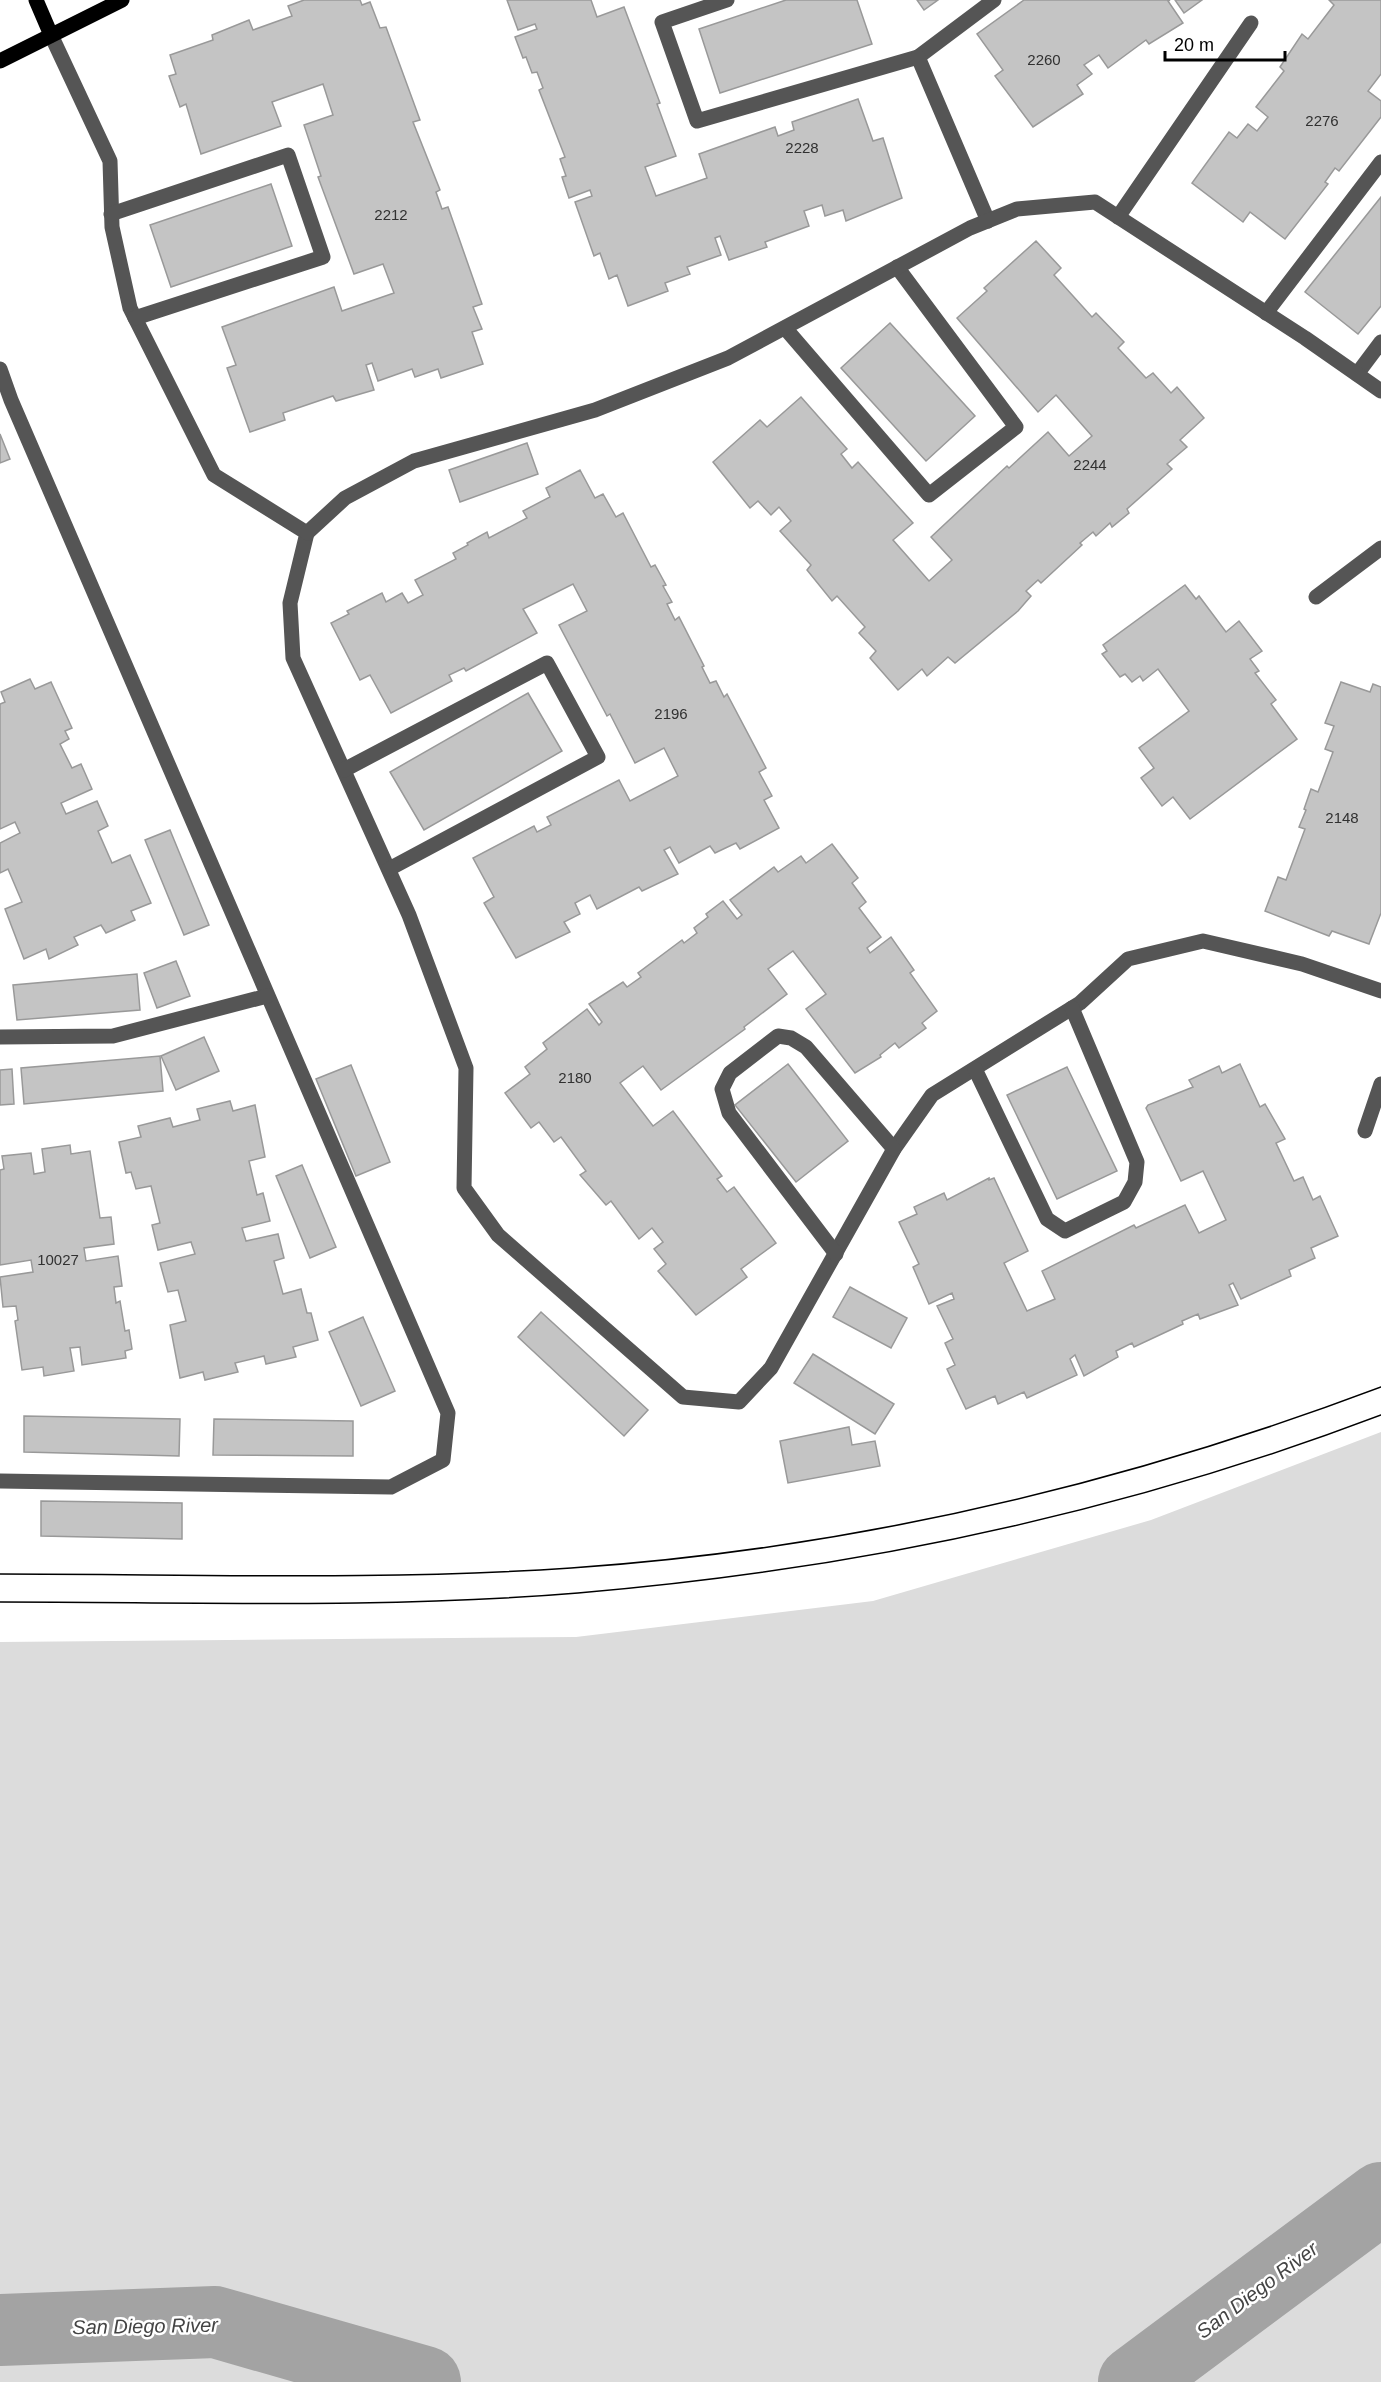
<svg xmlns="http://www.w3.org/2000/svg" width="1381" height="2382" font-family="Arial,sans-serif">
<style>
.green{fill:#dcdcdc}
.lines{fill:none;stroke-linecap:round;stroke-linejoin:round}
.river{stroke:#a3a3a3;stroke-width:72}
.building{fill:#c4c4c4;stroke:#999;stroke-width:1.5}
.minor{stroke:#555;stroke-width:15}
.major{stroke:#000;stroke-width:15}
.tram{stroke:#000;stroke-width:1.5}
.labels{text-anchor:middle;stroke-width:5;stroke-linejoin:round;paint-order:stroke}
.number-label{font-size:15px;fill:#313131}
.water-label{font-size:20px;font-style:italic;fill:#444;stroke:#fff}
</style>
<rect width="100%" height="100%" fill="#fff"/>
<path class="green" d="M 1381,1432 L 1381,2382 L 0,2382 L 0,1642 L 576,1637 L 873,1601 L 1151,1520 Z"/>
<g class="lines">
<g class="river">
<path d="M 0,2330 L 215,2322 L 425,2382"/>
<path d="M 1134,2382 L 1381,2198"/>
</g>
</g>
<g class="building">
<path d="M 304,0 L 360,0 L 362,5 L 370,2 L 380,28 L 386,27 L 420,120 L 413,122 L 440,190 L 436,192 L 442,209 L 448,207 L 482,304 L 473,307 L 482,329 L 472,332 L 483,364 L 441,378 L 438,369 L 415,377 L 412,369 L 378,381 L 372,363 L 366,365 L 374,390 L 336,401 L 333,396 L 283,413 L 285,420 L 250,432 L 227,368 L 236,365 L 222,327 L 334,287 L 342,311 L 394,293 L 383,264 L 354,274 L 318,177 L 321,176 L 304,125 L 333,115 L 323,84 L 272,102 L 281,126 L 201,154 L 186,104 L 180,107 L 169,76 L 176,74 L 170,55 L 213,40 L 212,35 L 249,20 L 253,30 L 292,16 L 288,6 Z"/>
<path d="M 507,0 L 591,0 L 597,17 L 624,7 L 660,103 L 657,104 L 676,156 L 645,167 L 656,196 L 707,178 L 699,154 L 775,127 L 778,136 L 794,130 L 792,122 L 858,99 L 873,141 L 883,138 L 902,198 L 846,221 L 843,210 L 825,216 L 822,205 L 804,211 L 809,226 L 765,242 L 767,247 L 729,260 L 720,236 L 715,238 L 721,255 L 687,267 L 690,274 L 665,283 L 668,291 L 628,306 L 617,275 L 609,279 L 600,253 L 594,256 L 575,202 L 592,196 L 590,190 L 569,198 L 562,177 L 566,176 L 560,159 L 565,157 L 539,90 L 543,88 L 537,72 L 532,73 L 526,57 L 523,58 L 515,37 L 537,29 L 535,24 L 518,30 Z"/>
<path d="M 786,0 L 857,0 L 872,44 L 720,93 L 699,29 Z"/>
<path d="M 917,0 L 938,0 L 924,10 Z"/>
<path d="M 1024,0 L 1170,0 L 1168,1 L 1183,23 L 1149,44 L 1146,40 L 1108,68 L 1099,55 L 1084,65 L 1092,74 L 1077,85 L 1083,94 L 1033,127 L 995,76 L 1003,70 L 977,34 Z"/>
<path d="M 1175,0 L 1202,0 L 1184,13 Z"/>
<path d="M 1329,0 L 1381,0 L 1381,74 L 1368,91 L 1381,101 L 1381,117 L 1339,171 L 1335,168 L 1325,182 L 1328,184 L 1285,239 L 1250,212 L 1243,222 L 1192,183 L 1229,132 L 1237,138 L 1248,124 L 1257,131 L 1268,117 L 1256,107 L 1284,71 L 1280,67 L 1302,34 L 1308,39 L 1334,5 Z"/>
<path d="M 271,184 L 292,246 L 171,287 L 150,225 Z"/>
<path d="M 1381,197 L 1381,306 L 1358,334 L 1305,292 Z"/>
<path d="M 1036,241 L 1061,268 L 1054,275 L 1092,317 L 1096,313 L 1124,342 L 1118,348 L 1146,378 L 1153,373 L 1171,393 L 1177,387 L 1204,418 L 1180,440 L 1187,447 L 1167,464 L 1172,469 L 1127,509 L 1129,513 L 1112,527 L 1110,523 L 1096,536 L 1093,532 L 1080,543 L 1082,545 L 1041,583 L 1038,580 L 1026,591 L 1031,596 L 1018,611 L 955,663 L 948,657 L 927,676 L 922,669 L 898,690 L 870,658 L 876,651 L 859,633 L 865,627 L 837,596 L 832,601 L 807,570 L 811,565 L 780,531 L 791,521 L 779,507 L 771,515 L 758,501 L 750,508 L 713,462 L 760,420 L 767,427 L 801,397 L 847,449 L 841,454 L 852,468 L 858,462 L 913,523 L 893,540 L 929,581 L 952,560 L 931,537 L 1007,466 L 1009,468 L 1048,432 L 1069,456 L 1092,436 L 1056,395 L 1038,412 L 957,318 L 987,291 L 984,288 Z"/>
<path d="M 890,323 L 975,416 L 926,461 L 841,368 Z"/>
<path d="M 0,434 L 10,459 L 0,463 Z"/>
<path d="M 527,443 L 538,474 L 460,502 L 449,470 Z"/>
<path d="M 580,470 L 595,498 L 603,494 L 616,517 L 623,513 L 651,567 L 655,565 L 666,585 L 663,586 L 672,602 L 667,604 L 675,620 L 679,617 L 704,666 L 702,667 L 710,683 L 716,681 L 724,697 L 727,694 L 766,768 L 759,772 L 772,796 L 764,800 L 779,828 L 740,849 L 736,843 L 715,853 L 710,846 L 679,863 L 670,847 L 664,850 L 678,874 L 642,891 L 639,887 L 597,909 L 590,895 L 575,903 L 580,914 L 564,922 L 570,932 L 516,958 L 484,903 L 494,897 L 473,858 L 534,826 L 537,832 L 551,825 L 547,817 L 619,780 L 630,801 L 678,776 L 664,748 L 635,763 L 610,714 L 607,716 L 559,625 L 587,611 L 573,584 L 523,609 L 537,633 L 466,671 L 464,668 L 449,675 L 452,681 L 391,713 L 370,675 L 360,680 L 331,623 L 349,614 L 347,611 L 382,593 L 386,602 L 402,593 L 408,603 L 423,595 L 415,580 L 456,559 L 453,553 L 468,545 L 467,543 L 487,532 L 489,538 L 527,518 L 523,511 L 550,497 L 546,488 Z"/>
<path d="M 1185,585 L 1196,599 L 1199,596 L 1226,632 L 1239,621 L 1262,651 L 1250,659 L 1259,671 L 1255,673 L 1276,700 L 1271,704 L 1297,739 L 1190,819 L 1173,797 L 1162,806 L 1141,778 L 1154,768 L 1139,748 L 1189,711 L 1158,669 L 1143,681 L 1140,676 L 1132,682 L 1125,674 L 1120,677 L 1102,654 L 1107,651 L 1103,645 Z"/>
<path d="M 30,679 L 35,689 L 51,682 L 72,728 L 65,731 L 69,739 L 60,744 L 72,768 L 81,764 L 92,789 L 61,803 L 66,814 L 97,801 L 108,826 L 98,831 L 112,863 L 130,855 L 151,903 L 131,911 L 135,920 L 106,933 L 101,925 L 74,937 L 78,945 L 49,959 L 46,949 L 24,959 L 5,909 L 22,902 L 8,869 L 0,873 L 0,843 L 20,833 L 15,822 L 0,829 L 0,704 L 5,702 L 1,692 Z"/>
<path d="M 1341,682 L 1370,692 L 1373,684 L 1381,687 L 1381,913 L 1369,944 L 1332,931 L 1329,936 L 1265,911 L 1278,877 L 1286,880 L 1305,829 L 1299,827 L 1306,810 L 1304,809 L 1311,789 L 1318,792 L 1333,752 L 1325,749 L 1334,726 L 1325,723 Z"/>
<path d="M 528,693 L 562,751 L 424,830 L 390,772 Z"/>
<path d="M 170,830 L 209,925 L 184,935 L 145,840 Z"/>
<path d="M 832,844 L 858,878 L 852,883 L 866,902 L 859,908 L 881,937 L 867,948 L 870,953 L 891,937 L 914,970 L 910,973 L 937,1011 L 922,1023 L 926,1028 L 899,1048 L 895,1043 L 880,1055 L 881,1057 L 855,1073 L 806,1009 L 826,994 L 793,951 L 768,969 L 787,994 L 744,1027 L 745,1029 L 661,1090 L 643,1066 L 620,1083 L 653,1126 L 673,1111 L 722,1176 L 717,1179 L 727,1192 L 734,1187 L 776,1243 L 741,1269 L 747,1277 L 696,1315 L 658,1271 L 666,1264 L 654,1249 L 663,1242 L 652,1228 L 639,1239 L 611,1201 L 606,1205 L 580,1175 L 586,1171 L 561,1137 L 554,1142 L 539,1122 L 531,1128 L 505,1093 L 530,1074 L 525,1067 L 547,1049 L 543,1043 L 587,1009 L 599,1025 L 602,1022 L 589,1004 L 623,982 L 627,987 L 641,977 L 638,973 L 682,940 L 684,943 L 697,933 L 694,928 L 708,917 L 706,914 L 723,901 L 737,919 L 742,915 L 730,900 L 774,867 L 778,872 L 801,856 L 806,863 Z"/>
<path d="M 176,961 L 190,996 L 157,1008 L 144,973 Z"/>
<path d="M 137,974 L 140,1010 L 17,1020 L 13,985 Z"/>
<path d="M 204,1037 L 219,1071 L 176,1090 L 161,1056 Z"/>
<path d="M 160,1056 L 163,1091 L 24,1104 L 21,1068 Z"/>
<path d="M 788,1064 L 848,1141 L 796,1182 L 735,1105 Z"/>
<path d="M 1240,1064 L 1260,1107 L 1265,1104 L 1285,1139 L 1276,1143 L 1294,1181 L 1303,1177 L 1313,1200 L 1320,1196 L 1338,1236 L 1311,1248 L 1315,1258 L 1289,1270 L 1291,1276 L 1241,1299 L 1233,1283 L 1229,1285 L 1238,1305 L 1200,1319 L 1198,1314 L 1182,1321 L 1183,1324 L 1134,1347 L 1132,1343 L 1116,1351 L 1118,1357 L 1084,1376 L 1075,1355 L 1070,1359 L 1077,1375 L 1027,1398 L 1024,1392 L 998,1404 L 995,1396 L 966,1409 L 947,1369 L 955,1365 L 945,1343 L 953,1339 L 937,1306 L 954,1299 L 952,1293 L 929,1304 L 913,1267 L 919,1264 L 899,1222 L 917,1214 L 914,1207 L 944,1193 L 947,1200 L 989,1178 L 989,1180 L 994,1178 L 1028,1251 L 1004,1263 L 1027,1311 L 1055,1299 L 1042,1271 L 1134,1225 L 1136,1228 L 1185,1205 L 1199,1233 L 1226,1220 L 1203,1171 L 1181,1181 L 1146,1108 L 1148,1105 L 1193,1087 L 1189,1080 L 1219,1066 L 1222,1073 Z"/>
<path d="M 351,1065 L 390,1162 L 356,1176 L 316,1079 Z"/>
<path d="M 1067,1067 L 1117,1171 L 1057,1199 L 1007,1095 Z"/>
<path d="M 12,1069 L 14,1104 L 0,1105 L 0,1070 Z"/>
<path d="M 230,1101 L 233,1111 L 255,1105 L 265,1157 L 249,1161 L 257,1195 L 263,1193 L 270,1221 L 242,1228 L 246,1241 L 278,1234 L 284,1258 L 274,1261 L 283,1294 L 301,1289 L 307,1313 L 311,1313 L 318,1340 L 293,1347 L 296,1357 L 266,1364 L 264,1356 L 235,1363 L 238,1372 L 205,1380 L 203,1372 L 180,1378 L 170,1325 L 186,1321 L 178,1290 L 168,1292 L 160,1263 L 195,1254 L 191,1242 L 158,1250 L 152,1225 L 160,1223 L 151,1186 L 136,1189 L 131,1172 L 126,1173 L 119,1142 L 141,1137 L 138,1126 L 170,1118 L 173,1127 L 200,1120 L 197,1109 Z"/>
<path d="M 70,1145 L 71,1154 L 90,1151 L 100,1218 L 111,1217 L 114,1244 L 84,1248 L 86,1261 L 118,1256 L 122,1286 L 114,1287 L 116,1303 L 120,1301 L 125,1331 L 129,1330 L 132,1349 L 125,1351 L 126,1358 L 82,1365 L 80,1347 L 70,1348 L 74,1371 L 44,1376 L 43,1367 L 22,1370 L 15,1321 L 18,1320 L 16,1306 L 3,1307 L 0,1277 L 33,1272 L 31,1260 L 0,1265 L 0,1170 L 4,1169 L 2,1156 L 31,1153 L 34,1174 L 45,1172 L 42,1149 Z"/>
<path d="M 302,1165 L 336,1247 L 310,1258 L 276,1176 Z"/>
<path d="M 850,1287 L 907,1318 L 891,1348 L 833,1317 Z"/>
<path d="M 541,1312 L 648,1410 L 624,1436 L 518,1337 Z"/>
<path d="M 363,1317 L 395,1391 L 361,1406 L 329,1332 Z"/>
<path d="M 813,1354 L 894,1404 L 875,1434 L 794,1383 Z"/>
<path d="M 24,1416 L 180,1419 L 179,1456 L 24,1452 Z"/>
<path d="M 214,1419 L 353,1421 L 353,1456 L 213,1455 Z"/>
<path d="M 849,1427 L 852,1445 L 875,1441 L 880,1466 L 788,1483 L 780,1441 Z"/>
<path d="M 41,1501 L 182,1503 L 182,1539 L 41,1536 Z"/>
</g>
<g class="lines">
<g class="minor">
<path d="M 727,0 L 662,22 L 697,121 L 918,57 L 994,0"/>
<path d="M 51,35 L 110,161 L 112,227 L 130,308 L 214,475 L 307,533 L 290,603 L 293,658 L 409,915 L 466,1068 L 464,1188 L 498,1235 L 683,1397 L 739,1402 L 771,1368 L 894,1149 L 932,1095 L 1080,1003 L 1128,959 L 1203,941 L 1302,964 L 1381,991"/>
<path d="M 918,57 L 988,221"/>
<path d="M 111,214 L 288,155 L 323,257 L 135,318"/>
<path d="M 1118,217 L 1251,23"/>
<path d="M 1266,313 L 1381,162"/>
<path d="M 785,328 L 929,495 L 1016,427 L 897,267"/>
<path d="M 0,369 L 11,400 L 448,1413 L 443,1460 L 391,1487 L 0,1481"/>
<path d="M 1357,374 L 1381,342"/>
<path d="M 307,533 L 345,498 L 414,461 L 595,410 L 728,358 L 970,228 L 1017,209 L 1095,202 L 1305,338 L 1381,391"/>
<path d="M 1316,597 L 1381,548"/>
<path d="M 344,770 L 547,663 L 598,757 L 389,869"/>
<path d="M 0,1037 L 113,1036 L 267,996"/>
<path d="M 975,1069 L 1047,1219 L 1065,1231 L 1124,1202 L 1135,1182 L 1137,1162 L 1072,1008"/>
<path d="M 1365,1131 L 1381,1084"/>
<path d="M 836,1254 L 729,1113 L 722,1089 L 730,1073 L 778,1036 L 791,1038 L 806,1047 L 894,1149"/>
</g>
<g class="major">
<path d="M 36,0 L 51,35"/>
<path d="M 0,61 L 122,0"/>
</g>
<g class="tram">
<path d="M 0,1574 C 190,1574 381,1581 571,1568 C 849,1549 1121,1485 1381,1387"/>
<path d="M 0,1602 C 192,1602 386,1609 578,1593 C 853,1570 1123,1513 1381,1415"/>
</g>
</g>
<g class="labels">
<g class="number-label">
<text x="1044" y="65">2260</text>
<text x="1322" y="126">2276</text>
<text x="802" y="153">2228</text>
<text x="391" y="220">2212</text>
<text x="1090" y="470">2244</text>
<text x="671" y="719">2196</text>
<text x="1342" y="823">2148</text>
<text x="575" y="1083">2180</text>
<text x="58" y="1265">10027</text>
</g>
<g class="water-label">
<text transform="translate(1257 2290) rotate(-37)" y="7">San Diego River</text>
<text transform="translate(145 2326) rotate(-1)" y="7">San Diego River</text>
</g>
</g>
<path d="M1165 51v9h120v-9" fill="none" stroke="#000000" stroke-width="3"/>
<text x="1174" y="51" font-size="18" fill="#000000" stroke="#ffffff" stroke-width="4.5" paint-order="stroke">20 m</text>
</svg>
